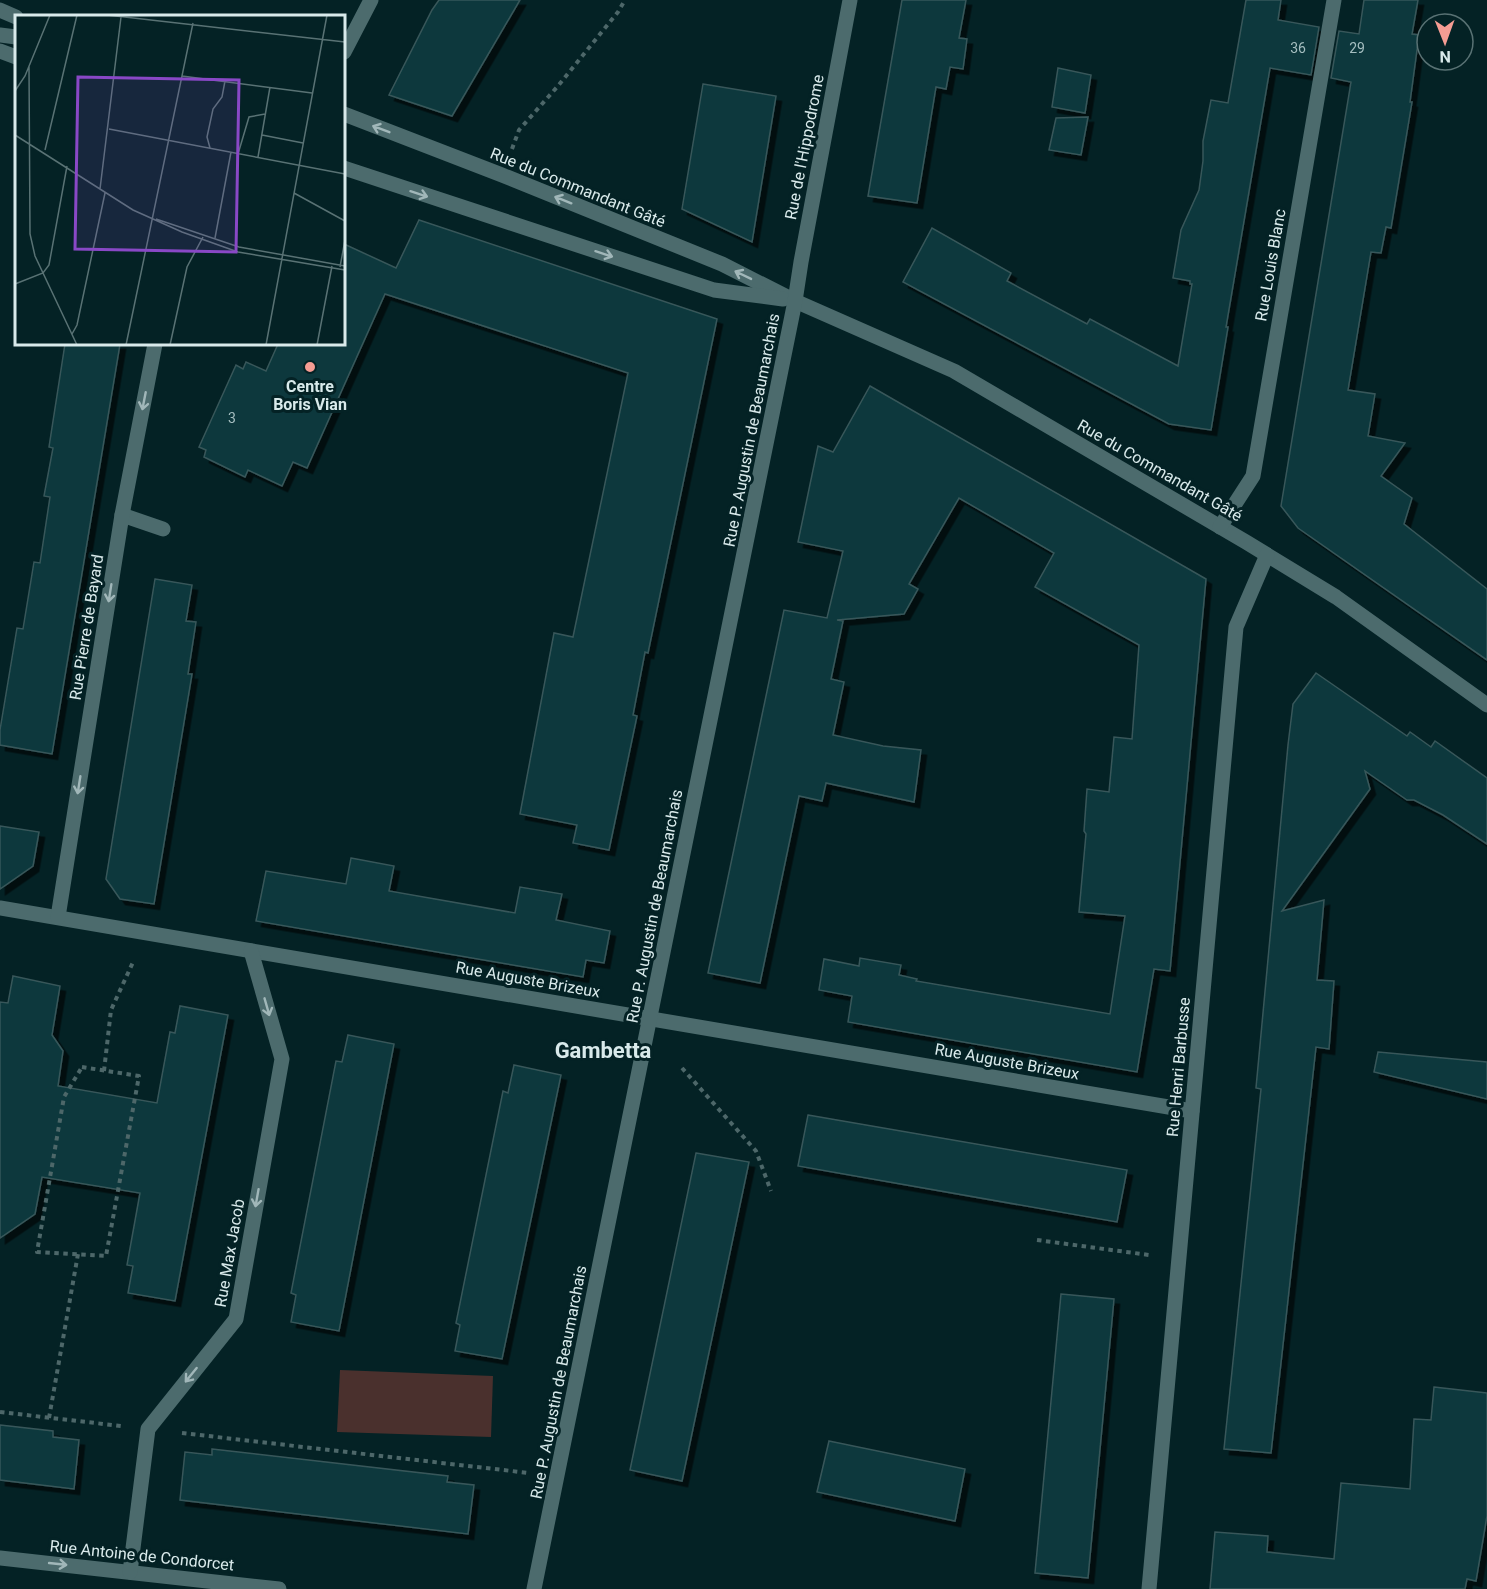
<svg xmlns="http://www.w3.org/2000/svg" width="1487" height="1589" font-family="Roboto,sans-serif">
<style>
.green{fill:#4a302d}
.building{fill:#09393d;stroke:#39575a;stroke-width:1.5;filter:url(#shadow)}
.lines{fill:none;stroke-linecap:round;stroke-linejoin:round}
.path{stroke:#4d6769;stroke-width:4;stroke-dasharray:4.5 4.5;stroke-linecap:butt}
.minor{stroke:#4c6b6d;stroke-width:15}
.oneway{stroke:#a1b7b9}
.poi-dot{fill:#f59c93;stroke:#042225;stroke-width:2}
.labels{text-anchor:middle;stroke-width:6;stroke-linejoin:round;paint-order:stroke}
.number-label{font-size:14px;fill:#a5bec0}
.street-label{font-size:16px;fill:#d9eaeb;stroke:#042225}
.poi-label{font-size:16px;font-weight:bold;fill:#d9eaeb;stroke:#042225}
.district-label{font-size:22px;font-weight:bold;fill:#d9eaeb;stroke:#042225}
.inset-road{fill:none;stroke:#597274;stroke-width:1.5}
.view{fill:#8948c6;fill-opacity:0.15;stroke:#8948c6;stroke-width:3}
.inset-edge{fill:none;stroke:#d9eaeb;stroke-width:3}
</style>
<defs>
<filter id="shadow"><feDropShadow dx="5.5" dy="5.5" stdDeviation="0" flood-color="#0009"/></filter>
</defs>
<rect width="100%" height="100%" fill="#042225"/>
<path class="green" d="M 340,1370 L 493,1376 L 491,1437 L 337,1432 Z"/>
<g class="building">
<path d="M 439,0 L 520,0 L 452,116 L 389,95 L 432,10 Z"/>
<path d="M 902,0 L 966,0 L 959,38 L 967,39 L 963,69 L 950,67 L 946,89 L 936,87 L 917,203 L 868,196 Z"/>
<path d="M 1246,0 L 1281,0 L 1278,20 L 1319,27 L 1311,75 L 1270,68 L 1226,327 L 1228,327 L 1211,430 L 1169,424 L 903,282 L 932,228 L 1011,273 L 1007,281 L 1087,324 L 1090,319 L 1178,366 L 1192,284 L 1190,284 L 1190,281 L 1173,278 L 1181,230 L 1199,190 L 1203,161 L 1203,141 L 1211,100 L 1228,103 Z"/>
<path d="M 1364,0 L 1418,0 L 1412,34 L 1419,35 L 1410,102 L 1412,102 L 1391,228 L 1386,227 L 1381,253 L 1371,252 L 1348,390 L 1375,394 L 1368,436 L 1405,443 L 1381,476 L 1412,498 L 1404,524 L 1487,589 L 1487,660 L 1298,528 L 1281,506 L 1351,82 L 1331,78 L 1339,31 L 1359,34 Z"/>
<path d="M 1058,68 L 1091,75 L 1085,113 L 1052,107 Z"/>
<path d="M 703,84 L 776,96 L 752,242 L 682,209 Z"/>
<path d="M 1088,117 L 1081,155 L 1049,150 L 1056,118 Z"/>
<path d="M 419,220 L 717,319 L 648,653 L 645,652 L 633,715 L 637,716 L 609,850 L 573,843 L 577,825 L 520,814 L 554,633 L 573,637 L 628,373 L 385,294 L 307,468 L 293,462 L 282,486 L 248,470 L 245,477 L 204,457 L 206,450 L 199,447 L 236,365 L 243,369 L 246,362 L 266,371 L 278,344 L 344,344 L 344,244 L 396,268 Z"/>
<path d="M 65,344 L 120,344 L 52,754 L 0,745 L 0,730 L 17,628 L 23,629 L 34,562 L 40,563 L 50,497 L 44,496 L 53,448 L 49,447 Z"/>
<path d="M 870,386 L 1206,579 L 1170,971 L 1154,969 L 1137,1072 L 848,1022 L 852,996 L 819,990 L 824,959 L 859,966 L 860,958 L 901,965 L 899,975 L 917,979 L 916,981 L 1110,1014 L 1125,916 L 1079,912 L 1086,834 L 1084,831 L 1087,789 L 1109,792 L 1114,737 L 1132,739 L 1139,645 L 1035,587 L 1054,553 L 959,498 L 909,584 L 918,589 L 904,614 L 837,620 L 843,621 L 831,679 L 844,682 L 833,735 L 883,746 L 921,750 L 914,802 L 826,783 L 822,801 L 799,796 L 760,983 L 708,973 L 784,610 L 827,618 L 843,551 L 798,542 L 818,446 L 833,452 Z"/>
<path d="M 155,579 L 192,585 L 186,621 L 196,622 L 188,674 L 192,674 L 154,904 L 120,899 L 106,879 Z"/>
<path d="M 1316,673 L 1407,736 L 1410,732 L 1431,747 L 1435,741 L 1487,778 L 1487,844 L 1443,815 L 1414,800 L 1407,800 L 1365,771 L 1370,789 L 1282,911 L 1324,900 L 1317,980 L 1334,981 L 1329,1049 L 1316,1047 L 1271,1453 L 1224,1449 L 1261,1089 L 1256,1088 L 1288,745 L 1293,704 Z"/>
<path d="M 0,826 L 39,832 L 33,866 L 0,889 Z"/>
<path d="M 351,858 L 394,866 L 389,891 L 515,913 L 520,887 L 562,894 L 556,920 L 610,931 L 604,963 L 586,960 L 583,977 L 256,921 L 266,871 L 346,884 Z"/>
<path d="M 13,976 L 60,986 L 52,1035 L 63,1051 L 58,1086 L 157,1103 L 170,1032 L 175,1033 L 180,1006 L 228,1015 L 175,1301 L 128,1293 L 133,1266 L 127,1265 L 140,1193 L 42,1177 L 35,1214 L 0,1238 L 0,1002 L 8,1003 Z"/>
<path d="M 348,1035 L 394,1044 L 339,1331 L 291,1322 L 296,1295 L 291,1293 L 336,1061 L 342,1062 Z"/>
<path d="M 1378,1052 L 1487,1062 L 1487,1099 L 1374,1072 Z"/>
<path d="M 514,1065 L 561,1075 L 502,1359 L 455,1351 L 460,1325 L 456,1323 L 503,1091 L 508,1093 Z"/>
<path d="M 808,1115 L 1127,1170 L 1117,1222 L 798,1166 Z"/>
<path d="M 696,1153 L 749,1162 L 682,1481 L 630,1470 Z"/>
<path d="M 1061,1294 L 1114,1299 L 1088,1578 L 1035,1573 Z"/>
<path d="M 1434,1387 L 1487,1393 L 1487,1516 L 1476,1581 L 1467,1579 L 1465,1589 L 1210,1589 L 1215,1532 L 1268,1536 L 1267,1552 L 1334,1559 L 1341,1483 L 1410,1489 L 1414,1419 L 1431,1420 Z"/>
<path d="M 0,1425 L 53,1431 L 53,1437 L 79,1440 L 74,1489 L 0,1480 Z"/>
<path d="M 829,1441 L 965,1469 L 955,1521 L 817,1492 Z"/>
<path d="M 212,1449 L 448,1476 L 447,1482 L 474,1485 L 468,1534 L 180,1500 L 185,1452 L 212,1455 Z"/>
</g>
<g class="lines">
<g class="path">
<path d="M 512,149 L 519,130 L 557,87 L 618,12 L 625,0"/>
<path d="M 82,1067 L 139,1076 L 106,1256 L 37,1252 L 64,1097 Z"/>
<path d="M 682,1068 L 756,1151 L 771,1191"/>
<path d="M 104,1071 L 111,1010 L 134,960"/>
<path d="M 1037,1240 L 1149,1255"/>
<path d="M 0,1412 L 121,1426"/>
<path d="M 49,1418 L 78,1254"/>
<path d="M 182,1433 L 529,1473"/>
</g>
<g class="minor">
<path d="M 0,10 L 16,17"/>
<path d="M 0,35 L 16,37"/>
<path d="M 0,51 L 16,57"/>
<path d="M 344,52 L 371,0"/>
<path d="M 344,114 L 502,175 L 722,264 L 795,301 L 954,371 L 1246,542 L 1336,597 L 1487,705"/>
<path d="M 344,168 L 714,290 L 783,299"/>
<path d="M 122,515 L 163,529"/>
<path d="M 1220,527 L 1253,476 L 1334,0"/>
<path d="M 0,908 L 1192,1111"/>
<path d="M 58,917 L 122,515 L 155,344"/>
<path d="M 0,1558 L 279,1589"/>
<path d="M 130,1572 L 148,1429 L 236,1319 L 282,1059 L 251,951"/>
<path d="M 534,1589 L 795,301 L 801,262 L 850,0"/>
<path d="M 1149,1589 L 1236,627 L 1267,555"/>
</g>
</g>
<defs><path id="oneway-shaft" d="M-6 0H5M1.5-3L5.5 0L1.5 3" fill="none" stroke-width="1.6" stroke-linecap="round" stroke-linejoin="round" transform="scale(1.5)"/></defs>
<g class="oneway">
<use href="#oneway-shaft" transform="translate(381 129) rotate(-159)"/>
<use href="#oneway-shaft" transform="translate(419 194) rotate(18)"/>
<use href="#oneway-shaft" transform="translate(563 200) rotate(-158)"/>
<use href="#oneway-shaft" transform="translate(604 254) rotate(18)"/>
<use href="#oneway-shaft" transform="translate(743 275) rotate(-154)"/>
<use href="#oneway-shaft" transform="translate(144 401) rotate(101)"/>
<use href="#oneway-shaft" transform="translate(110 593) rotate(99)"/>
<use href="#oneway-shaft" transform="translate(79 785) rotate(99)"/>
<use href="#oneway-shaft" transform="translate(267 1007) rotate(74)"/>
<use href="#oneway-shaft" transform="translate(257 1198) rotate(100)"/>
<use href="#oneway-shaft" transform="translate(191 1375) rotate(129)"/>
<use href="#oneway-shaft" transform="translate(58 1564) rotate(6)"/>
</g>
<circle class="poi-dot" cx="310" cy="367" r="6"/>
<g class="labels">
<g class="number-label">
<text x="1298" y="53">36</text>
<text x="1357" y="53">29</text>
<text x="232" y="423">3</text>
</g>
<g class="street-label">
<text transform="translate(804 147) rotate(-79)" y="6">Rue de l'Hippodrome</text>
<text transform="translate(578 187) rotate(22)" y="6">Rue du Commandant Gâté</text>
<text transform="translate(1270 265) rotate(-80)" y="6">Rue Louis Blanc</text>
<text transform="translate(751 430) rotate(-79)" y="6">Rue P. Augustin de Beaumarchais</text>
<text transform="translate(1160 470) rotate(30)" y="6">Rue du Commandant Gâté</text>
<text transform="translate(86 627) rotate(-81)" y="6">Rue Pierre de Bayard</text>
<text transform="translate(654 906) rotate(-79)" y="6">Rue P. Augustin de Beaumarchais</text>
<text transform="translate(528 979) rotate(10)" y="6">Rue Auguste Brizeux</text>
<text transform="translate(1007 1061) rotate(10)" y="6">Rue Auguste Brizeux</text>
<text transform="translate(1178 1067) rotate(-85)" y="6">Rue Henri Barbusse</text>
<text transform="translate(229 1253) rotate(-80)" y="6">Rue Max Jacob</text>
<text transform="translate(558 1382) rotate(-79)" y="6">Rue P. Augustin de Beaumarchais</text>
<text transform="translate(142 1555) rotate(6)" y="6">Rue Antoine de Condorcet</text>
</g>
<g class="poi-label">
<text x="310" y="392">Centre<tspan x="310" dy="18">Boris Vian</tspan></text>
</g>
<g class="district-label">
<text x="603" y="1058">Gambetta</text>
</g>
</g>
<g transform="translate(15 15)">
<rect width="330" height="330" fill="#042225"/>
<path class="inset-road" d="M 92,0 L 330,27M 14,51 L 15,219 L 20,241 L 62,330M 167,61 L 297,78M 0,76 L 10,61 L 35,0M 94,114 L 330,159M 0,120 L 118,195 L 167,217 L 223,237 L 330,255M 247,120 L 288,128M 195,133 L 192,122 L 198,94 L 207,82 L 210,66M 30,135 L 62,0M 223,139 L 234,102 L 250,99M 243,142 L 255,72M 85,174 L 106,2M 279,178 L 330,206M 141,204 L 224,232 L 330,251M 200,223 L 216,137M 325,252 L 330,225M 0,269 L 28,258 L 34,250 L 52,151M 57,319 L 62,310 L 90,178M 111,330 L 178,8M 155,330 L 172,252 L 188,222M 251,330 L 312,0M 302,330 L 317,251"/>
<path class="view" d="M 63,62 L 224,65 L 221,237 L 60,234 Z"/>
<rect width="330" height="330" class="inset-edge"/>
</g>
<g transform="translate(1445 42) rotate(179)"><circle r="28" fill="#042225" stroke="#597274" stroke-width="1.5"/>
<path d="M0-4.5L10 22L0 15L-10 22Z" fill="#f59c93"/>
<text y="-9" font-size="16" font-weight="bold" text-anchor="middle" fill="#d9eaeb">N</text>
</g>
</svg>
